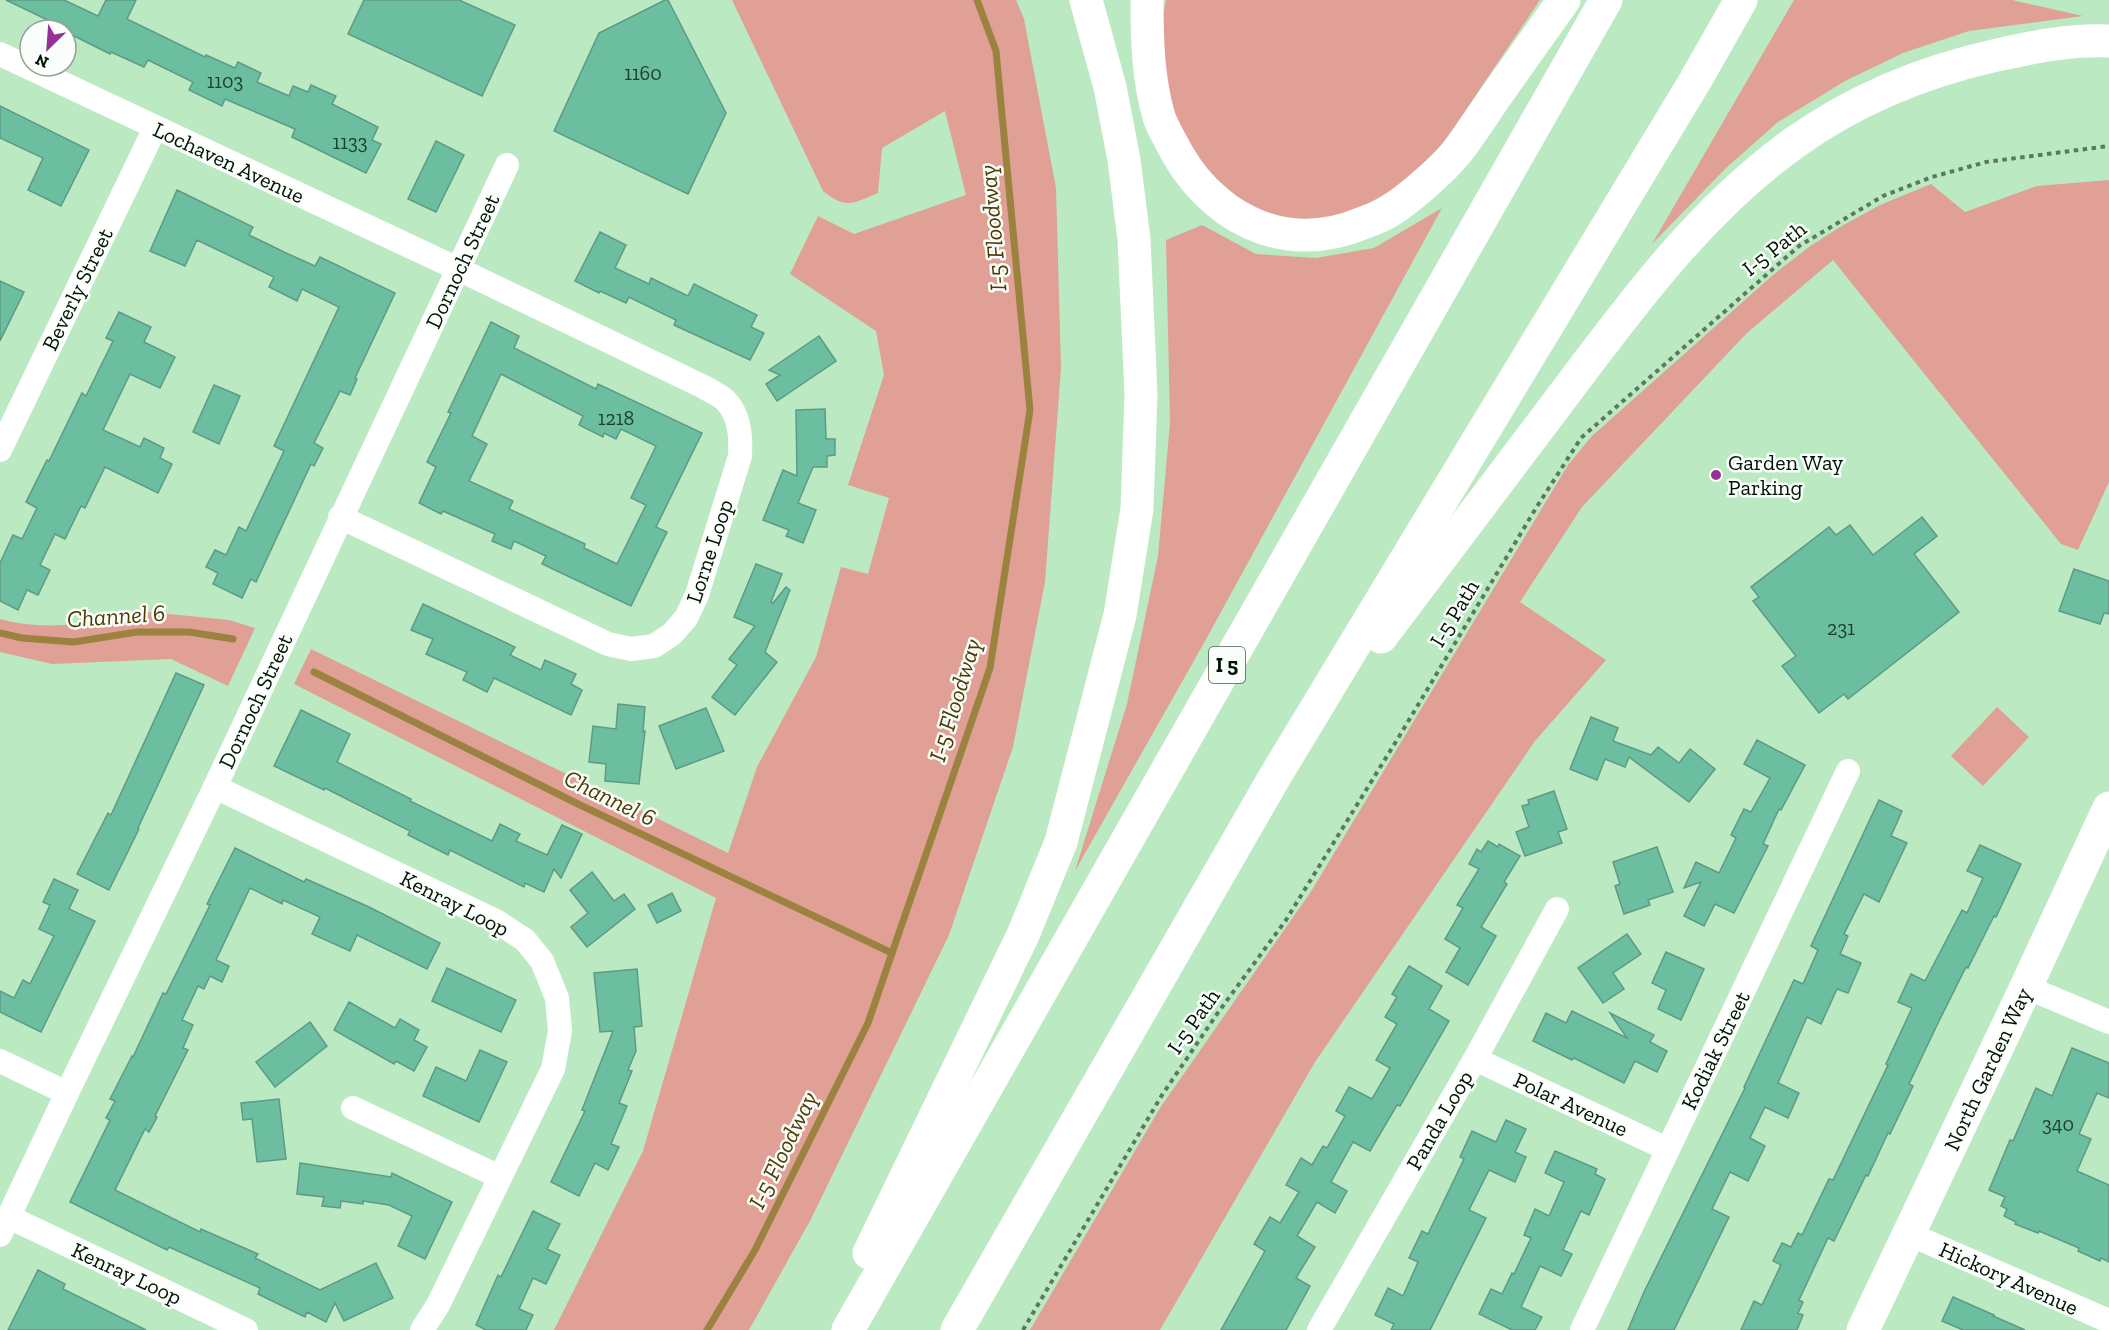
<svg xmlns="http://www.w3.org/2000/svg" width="2109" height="1330" font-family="'Zilla Slab',serif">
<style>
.green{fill:#e0a096}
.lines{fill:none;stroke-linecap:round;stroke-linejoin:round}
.stream{stroke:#9b823f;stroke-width:7}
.building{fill:#6cbea0;stroke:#5e9a84;stroke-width:1.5;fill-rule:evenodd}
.path{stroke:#5b7960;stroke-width:4;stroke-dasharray:4.5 4.5;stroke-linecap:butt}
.street{stroke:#fff;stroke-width:24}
.secondary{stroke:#fff;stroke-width:33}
.highway{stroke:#fff;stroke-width:33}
.poi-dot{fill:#983196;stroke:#f9fefa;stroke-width:2}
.labels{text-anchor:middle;stroke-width:5;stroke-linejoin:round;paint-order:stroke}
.number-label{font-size:20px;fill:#1d3d2c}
.shield{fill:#f9fefa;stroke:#4d594e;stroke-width:1.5}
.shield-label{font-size:21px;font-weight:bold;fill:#031205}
.street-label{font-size:22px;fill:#031205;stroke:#f9fefa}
.poi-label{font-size:22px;fill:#031205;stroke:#f9fefa;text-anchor:start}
.water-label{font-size:24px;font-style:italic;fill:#4d3b02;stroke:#f9fefa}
</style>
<rect width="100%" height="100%" fill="#bbe9c2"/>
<g class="green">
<path d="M 732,0 L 1016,0 L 1024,19 L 1056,188 L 1061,368 L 1045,582 L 1013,747 L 949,935 L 811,1219 L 749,1330 L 554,1330 L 643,1151 L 716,898 L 294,684 L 311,649 L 728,853 L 757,767 L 816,657 L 841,567 L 868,574 L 889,498 L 848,485 L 884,375 L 876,331 L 790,274 L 818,216 L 854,234 L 966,195 L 945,111 L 882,148 L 878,193 C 852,204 846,209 823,191 Z"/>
<path d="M 1166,0 L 1540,0 L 1438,151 L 1394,189 L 1347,215 L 1314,220 L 1277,217 L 1242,201 L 1209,172 L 1181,137 L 1163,78 L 1162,19 Z"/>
<path d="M 1794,0 L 2012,0 L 2083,16 L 1969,31 L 1903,53 L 1845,81 L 1778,122 L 1726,168 L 1652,244 Z"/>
<path d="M 2109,180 L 2109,482 L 2078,550 L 2061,544 L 1833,260 L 1747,333 L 1582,507 L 1520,602 L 1606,660 L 1535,741 L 1315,1062 L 1160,1330 L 1030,1330 L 1160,1108 L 1312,890 L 1568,465 L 1592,436 L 1773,275 L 1809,247 L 1840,227 L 1880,205 L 1931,184 L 1965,212 L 2037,186 Z"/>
<path d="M 1442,208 L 1204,643 L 1075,871 L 1127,704 L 1158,556 L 1170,423 L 1166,240 L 1202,225 L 1256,254 L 1316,258 L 1374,248 Z"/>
<path d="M 149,612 L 229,620 L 255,628 L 228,686 L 171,659 L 52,664 L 0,652 L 0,619 C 50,633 99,621 149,612 Z"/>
<path d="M 1997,707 L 2029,737 L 1983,786 L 1951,756 Z"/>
</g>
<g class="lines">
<g class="stream">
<path d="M 0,633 L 22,638 L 74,642 L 137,632 L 189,632 L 233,639"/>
<path d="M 314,672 L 578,804 L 892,953"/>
<path d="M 707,1330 L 755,1250 L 868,1023 L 990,668 L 1030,410 L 996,51 L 977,0"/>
</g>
</g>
<g class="building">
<path d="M 6,0 L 64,0 L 98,16 L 106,0 L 136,0 L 127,19 L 205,57 L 206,55 L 235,68 L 238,62 L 261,73 L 257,82 L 289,96 L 293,86 L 308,92 L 311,85 L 336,96 L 332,104 L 378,127 L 372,140 L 381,144 L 366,173 L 292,137 L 295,129 L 225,99 L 222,106 L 189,90 L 193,82 L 148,60 L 144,67 L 111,52 L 110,54 L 66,32 L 66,30 L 52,26 L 54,23 Z"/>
<path d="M 364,0 L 459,0 L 515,25 L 482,96 L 348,34 Z"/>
<path d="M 665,0 L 668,0 L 726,113 L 688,194 L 554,131 L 599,33 Z"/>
<path d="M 0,106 L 89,150 L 61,206 L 28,190 L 43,158 L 0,138 Z"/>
<path d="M 436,141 L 464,155 L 436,212 L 408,199 Z"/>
<path d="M 177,190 L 253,227 L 249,235 L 286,253 L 315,266 L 320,257 L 395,293 L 355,378 L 357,379 L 350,395 L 340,391 L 314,443 L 323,448 L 314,466 L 311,464 L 256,582 L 251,579 L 242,598 L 213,584 L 218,573 L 206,567 L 215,550 L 226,555 L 239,527 L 246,531 L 284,451 L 274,446 L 339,307 L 302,289 L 297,301 L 269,287 L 274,277 L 197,240 L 185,266 L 150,251 Z"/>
<path d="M 600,232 L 626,245 L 615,268 L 649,284 L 651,278 L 688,296 L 694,284 L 757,315 L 751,327 L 764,333 L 750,360 L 674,325 L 676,320 L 629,297 L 626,303 L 600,291 L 599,293 L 575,281 Z"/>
<path d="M 0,281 L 24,292 L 0,341 Z"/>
<path d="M 119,312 L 151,327 L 144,342 L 175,357 L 160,388 L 130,374 L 103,430 L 140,447 L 144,438 L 164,448 L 160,458 L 172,464 L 158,493 L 105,467 L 85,508 L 81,506 L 65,539 L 55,534 L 40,565 L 50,570 L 38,595 L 27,590 L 18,610 L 0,601 L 0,563 L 13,535 L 22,539 L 37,508 L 26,502 L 47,460 L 49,461 L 82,393 L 86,396 L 113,341 L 106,338 Z"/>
<path d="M 491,322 L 519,336 L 514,348 L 596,389 L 598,384 L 702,433 L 656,527 L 667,532 L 631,606 L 542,564 L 546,556 L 514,541 L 511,549 L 492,541 L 495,534 L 443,511 L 441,514 L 419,503 L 436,467 L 427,462 L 451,413 L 448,412 ZM 501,374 L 583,416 L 579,425 L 603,437 L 604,433 L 616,439 L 621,429 L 656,446 L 631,498 L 646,505 L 617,564 L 584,548 L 585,544 L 509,509 L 513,501 L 469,481 L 487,444 L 472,436 Z"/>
<path d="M 819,336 L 836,361 L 777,401 L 766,384 L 780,375 L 769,370 Z"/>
<path d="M 214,385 L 240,396 L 219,444 L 193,432 Z"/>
<path d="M 825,409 L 826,439 L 835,439 L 835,455 L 827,456 L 827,467 L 813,467 L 798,503 L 816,510 L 803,543 L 786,536 L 789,530 L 763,520 L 783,470 L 797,476 L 796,410 Z"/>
<path d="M 1922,517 L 1937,536 L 1914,554 L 1959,612 L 1848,699 L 1844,694 L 1819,713 L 1782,666 L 1796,656 L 1753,601 L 1759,597 L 1751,587 L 1829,527 L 1836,535 L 1850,525 L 1873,555 Z"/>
<path d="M 756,564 L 782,574 L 771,602 L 773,603 L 786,587 L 790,590 L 765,652 L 777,662 L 735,715 L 712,697 L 737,665 L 729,659 L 755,626 L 734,617 Z"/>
<path d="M 2074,569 L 2109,581 L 2109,614 L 2104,613 L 2100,624 L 2059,611 Z"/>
<path d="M 423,604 L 515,647 L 510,655 L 541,670 L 545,660 L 576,674 L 571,684 L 582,690 L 571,715 L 494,678 L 487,692 L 463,680 L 467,672 L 426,654 L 433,639 L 411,630 Z"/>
<path d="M 176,673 L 204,685 L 138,828 L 139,829 L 109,890 L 77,874 L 108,813 L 111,815 Z"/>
<path d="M 618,704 L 645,707 L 643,732 L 645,731 L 639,784 L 605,781 L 606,764 L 589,762 L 593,726 L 616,729 Z"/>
<path d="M 706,708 L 724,751 L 676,769 L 659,726 Z"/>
<path d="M 301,710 L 350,734 L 337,762 L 411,799 L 410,801 L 492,841 L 500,824 L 520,834 L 516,841 L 547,855 L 562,825 L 582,834 L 561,878 L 554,869 L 544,892 L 525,883 L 524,887 L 450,850 L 448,855 L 408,835 L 410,831 L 325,788 L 324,790 L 274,766 Z"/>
<path d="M 1591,717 L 1618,728 L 1613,741 L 1651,755 L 1658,747 L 1679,763 L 1690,749 L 1715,769 L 1689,802 L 1629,757 L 1625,767 L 1605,759 L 1597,780 L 1570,769 Z"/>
<path d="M 1757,740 L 1805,765 L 1781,810 L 1779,809 L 1763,844 L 1768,846 L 1734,913 L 1715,904 L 1704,926 L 1684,916 L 1701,882 L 1684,888 L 1696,862 L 1719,873 L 1736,838 L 1731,835 L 1744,809 L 1751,812 L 1770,778 L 1744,764 Z"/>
<path d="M 1554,791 L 1567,829 L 1558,832 L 1562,843 L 1525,856 L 1516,832 L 1529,827 L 1522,806 L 1529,804 L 1528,800 Z"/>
<path d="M 1879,800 L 1902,811 L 1891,836 L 1907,843 L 1879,902 L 1864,894 L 1844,934 L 1848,936 L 1840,954 L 1861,963 L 1848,993 L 1837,989 L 1821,1024 L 1807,1017 L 1778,1083 L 1799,1093 L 1788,1118 L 1765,1107 L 1750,1138 L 1765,1146 L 1748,1181 L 1730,1172 L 1712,1209 L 1729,1217 L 1674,1330 L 1628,1330 L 1644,1292 L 1745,1088 L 1744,1087 L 1794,980 L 1803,984 L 1818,950 L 1811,946 Z"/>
<path d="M 1488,841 L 1498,847 L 1499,844 L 1520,856 L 1504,882 L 1507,884 L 1481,927 L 1496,936 L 1468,985 L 1446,972 L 1460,948 L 1445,939 L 1463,908 L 1457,905 L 1479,869 L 1469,864 L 1477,849 L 1481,852 Z"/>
<path d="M 1980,845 L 2021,864 L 1996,917 L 1994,916 L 1968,968 L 1966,967 L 1939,1021 L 1909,1084 L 1913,1086 L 1890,1134 L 1888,1133 L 1868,1176 L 1866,1175 L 1834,1241 L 1828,1238 L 1799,1300 L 1803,1302 L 1798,1313 L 1803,1315 L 1797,1330 L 1741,1330 L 1754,1301 L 1762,1305 L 1781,1265 L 1773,1261 L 1782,1243 L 1791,1247 L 1798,1233 L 1802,1235 L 1829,1179 L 1833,1180 L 1888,1065 L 1886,1064 L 1912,1008 L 1898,1002 L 1911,974 L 1925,981 L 1962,910 L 1967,913 L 1983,878 L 1967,871 Z"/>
<path d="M 1657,847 L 1673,892 L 1648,900 L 1650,905 L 1624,914 L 1615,886 L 1620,884 L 1613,862 Z"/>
<path d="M 235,848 L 304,882 L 306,879 L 369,907 L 440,943 L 427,969 L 357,935 L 350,951 L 312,934 L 320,917 L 283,900 L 282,904 L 250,888 L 216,960 L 229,966 L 222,982 L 210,976 L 204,989 L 198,986 L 182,1020 L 193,1025 L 183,1048 L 188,1050 L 155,1116 L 157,1117 L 149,1132 L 145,1129 L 115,1190 L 200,1232 L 201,1229 L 258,1254 L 255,1258 L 320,1290 L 376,1263 L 393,1298 L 344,1321 L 335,1303 L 326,1322 L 307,1312 L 305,1317 L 258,1294 L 260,1288 L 169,1247 L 167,1250 L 70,1202 L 110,1120 L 106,1118 L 115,1101 L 110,1099 L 132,1056 L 133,1057 L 163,993 L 166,994 L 210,905 L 207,904 Z"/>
<path d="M 592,872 L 614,901 L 624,894 L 635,909 L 587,947 L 571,927 L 588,913 L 570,890 Z"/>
<path d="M 54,879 L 78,890 L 69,909 L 95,921 L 41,1032 L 0,1012 L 0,991 L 14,998 L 23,980 L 30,984 L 54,936 L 39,929 L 50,905 L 43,902 Z"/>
<path d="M 672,893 L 681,911 L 657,923 L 648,905 Z"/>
<path d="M 1627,934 L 1641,954 L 1613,973 L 1624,989 L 1603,1003 L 1578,968 Z"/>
<path d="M 1666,952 L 1704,969 L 1681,1020 L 1658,1009 L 1666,990 L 1652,983 Z"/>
<path d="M 1409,966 L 1442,986 L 1429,1009 L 1449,1021 L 1400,1106 L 1397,1105 L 1370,1151 L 1353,1142 L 1331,1182 L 1347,1191 L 1335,1213 L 1317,1202 L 1297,1236 L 1315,1247 L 1296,1278 L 1310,1286 L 1286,1330 L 1221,1330 L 1265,1251 L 1254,1244 L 1270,1217 L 1280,1223 L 1299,1192 L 1286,1185 L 1301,1158 L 1312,1165 L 1323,1146 L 1327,1148 L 1345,1116 L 1336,1111 L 1349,1087 L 1372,1099 L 1390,1068 L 1376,1060 L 1397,1024 L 1385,1017 L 1397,997 L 1392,994 Z"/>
<path d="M 447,968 L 516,1000 L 501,1032 L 432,1001 Z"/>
<path d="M 637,969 L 642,1026 L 634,1027 L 636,1051 L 628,1070 L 632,1071 L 619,1103 L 627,1106 L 611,1144 L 619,1147 L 608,1170 L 595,1163 L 579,1196 L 551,1182 L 585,1111 L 582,1110 L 613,1031 L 600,1032 L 594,973 Z"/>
<path d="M 349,1002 L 395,1028 L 400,1019 L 419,1030 L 414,1040 L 427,1047 L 414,1071 L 396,1061 L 394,1064 L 334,1030 Z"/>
<path d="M 1572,1011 L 1627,1038 L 1610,1013 L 1654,1035 L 1650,1042 L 1667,1051 L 1657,1072 L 1635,1061 L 1624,1083 L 1574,1058 L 1572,1060 L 1533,1041 L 1546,1013 L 1566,1023 Z"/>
<path d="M 310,1022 L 327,1046 L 275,1087 L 256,1062 Z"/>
<path d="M 2072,1048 L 2109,1063 L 2109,1098 L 2097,1093 L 2079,1134 L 2091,1139 L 2077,1171 L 2109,1185 L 2109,1262 L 2101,1258 L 2100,1261 L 2078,1251 L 2079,1248 L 2039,1231 L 2038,1233 L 2015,1224 L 2016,1222 L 2004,1216 L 2007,1209 L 2001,1206 L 2005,1197 L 1989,1190 L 2010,1140 L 2013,1141 L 2036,1088 L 2052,1096 Z"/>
<path d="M 480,1050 L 507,1062 L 479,1122 L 423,1096 L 436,1067 L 466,1081 Z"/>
<path d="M 279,1099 L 286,1159 L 257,1162 L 252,1119 L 243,1120 L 241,1103 Z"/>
<path d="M 1506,1120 L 1526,1129 L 1515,1152 L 1526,1157 L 1515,1182 L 1489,1170 L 1469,1210 L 1486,1218 L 1430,1330 L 1391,1330 L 1394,1324 L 1375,1315 L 1388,1288 L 1403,1296 L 1418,1262 L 1409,1258 L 1422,1231 L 1428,1234 L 1464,1159 L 1460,1157 L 1472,1131 L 1496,1142 Z"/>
<path d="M 1555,1151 L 1597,1169 L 1595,1174 L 1605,1179 L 1589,1215 L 1581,1211 L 1563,1250 L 1572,1254 L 1561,1276 L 1540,1266 L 1521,1307 L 1542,1317 L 1535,1330 L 1512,1330 L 1479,1314 L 1491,1289 L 1502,1294 L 1512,1273 L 1514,1274 L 1531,1238 L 1524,1235 L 1535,1209 L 1549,1216 L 1564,1182 L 1545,1173 Z"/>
<path d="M 300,1163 L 391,1177 L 392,1173 L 452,1202 L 425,1259 L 398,1246 L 412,1216 L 389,1205 L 363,1201 L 363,1204 L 341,1201 L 340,1208 L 322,1206 L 324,1197 L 297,1194 Z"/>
<path d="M 533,1211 L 560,1224 L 547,1249 L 560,1255 L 546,1284 L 533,1278 L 519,1309 L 533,1315 L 526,1330 L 486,1330 L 476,1325 L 498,1275 L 501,1277 Z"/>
<path d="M 38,1270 L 65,1284 L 63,1289 L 146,1330 L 8,1330 Z"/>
<path d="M 1953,1297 L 1994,1315 L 1993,1316 L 2025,1330 L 1963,1330 L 1942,1321 Z"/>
</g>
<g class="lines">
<path class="path" d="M 1023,1330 L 1162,1095 L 1217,1014 L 1286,920 L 1400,735 L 1536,508 L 1581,438 L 1799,246 L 1883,196 L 1932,177 L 1986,162 L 2109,146"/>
<g class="street">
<path d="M 0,54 L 458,269 L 704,387 C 710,391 720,395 725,400 C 740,415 741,436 740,456 L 697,595 L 686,618 L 672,634 L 654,646 L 631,649 L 608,644 L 340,517"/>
<path d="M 0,450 L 155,128"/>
<path d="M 215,787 L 496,921 L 525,940 L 542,961 L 557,998 L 560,1031 L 553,1069 L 438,1305 L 422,1330"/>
<path d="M 2026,987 L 2109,1022"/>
<path d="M 1475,1059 L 1667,1149"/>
<path d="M 0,1061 L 67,1093"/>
<path d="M 353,1108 L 500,1177"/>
<path d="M 9,1217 L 246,1330"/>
<path d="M 1909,1234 L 2109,1321"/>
<path d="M 0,1235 L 67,1093 L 215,787 L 507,165"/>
<path d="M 1319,1330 L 1475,1059 L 1557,909"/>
<path d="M 1582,1330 L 1848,771"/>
</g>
<path class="secondary" d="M 1863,1330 L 2026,987 L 2109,808"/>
<g class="highway">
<path d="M 1147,0 C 1147,40 1148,79 1159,117 C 1162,126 1167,134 1171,142 C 1208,216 1282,257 1363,223 C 1371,220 1380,217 1388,212 C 1408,200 1441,171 1456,153 C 1471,134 1484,113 1498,93 C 1520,62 1542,31 1564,0"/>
<path d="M 1381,637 C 1440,558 1500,480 1559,401 C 1629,308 1699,211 1794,143 C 1854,100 1925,71 1997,55 C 2033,47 2072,39 2109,41"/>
<path d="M 869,1253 L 1023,935 L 1061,842 L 1120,615 L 1137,509 L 1141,394 L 1134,239 L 1124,160 L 1110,87 L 1086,0"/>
<path d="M 848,1330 L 1606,0"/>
<path d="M 957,1330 L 1274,778 L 1695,81 L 1741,0"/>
</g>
</g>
<circle class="poi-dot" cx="1716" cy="475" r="6"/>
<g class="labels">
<g class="number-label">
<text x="643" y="80">1160</text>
<text x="225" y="88">1103</text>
<text x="350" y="149">1133</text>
<text x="616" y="425">1218</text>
<text x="1841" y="635">231</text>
<text x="2058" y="1131">340</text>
</g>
<rect class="shield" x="1209" y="647" width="36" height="36" rx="4.5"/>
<g class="shield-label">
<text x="1227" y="672">I 5</text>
</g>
<g class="street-label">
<text transform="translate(229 162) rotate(25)" y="8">Lochaven Avenue</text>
<text transform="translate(1774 248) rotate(-38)" y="8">I-5 Path</text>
<text transform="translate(462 261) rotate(-65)" y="8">Dornoch Street</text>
<text transform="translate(77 289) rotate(-64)" y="8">Beverly Street</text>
<text transform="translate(709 551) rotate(-72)" y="8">Lorne Loop</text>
<text transform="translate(1454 613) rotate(-59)" y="8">I-5 Path</text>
<text transform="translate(255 701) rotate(-65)" y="8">Dornoch Street</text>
<text transform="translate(455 903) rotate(27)" y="8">Kenray Loop</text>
<text transform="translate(1193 1021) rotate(-55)" y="8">I-5 Path</text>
<text transform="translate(1715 1050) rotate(-64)" y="8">Kodiak Street</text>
<text transform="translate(1987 1069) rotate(-65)" y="8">North Garden Way</text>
<text transform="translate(1571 1104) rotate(25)" y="8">Polar Avenue</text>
<text transform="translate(1439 1120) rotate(-60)" y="8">Panda Loop</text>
<text transform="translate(127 1273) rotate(25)" y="8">Kenray Loop</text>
<text transform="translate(2009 1278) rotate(24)" y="8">Hickory Avenue</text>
</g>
<g class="poi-label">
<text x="1728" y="470">Garden Way<tspan x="1728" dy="25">Parking</tspan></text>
</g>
<g class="water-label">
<text transform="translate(993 228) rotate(-95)" y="8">I-5 Floodway</text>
<text transform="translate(116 616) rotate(-4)" y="8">Channel 6</text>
<text transform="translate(955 700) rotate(-73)" y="8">I-5 Floodway</text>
<text transform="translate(610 798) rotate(26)" y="8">Channel 6</text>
<text transform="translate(783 1150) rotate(-64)" y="8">I-5 Floodway</text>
</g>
</g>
<g transform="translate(48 48) rotate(205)"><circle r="28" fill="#f9fefa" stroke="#97a098" stroke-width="1.5"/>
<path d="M0-4.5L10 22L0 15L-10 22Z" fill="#983196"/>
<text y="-9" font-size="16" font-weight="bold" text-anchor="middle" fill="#031205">N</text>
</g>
</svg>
